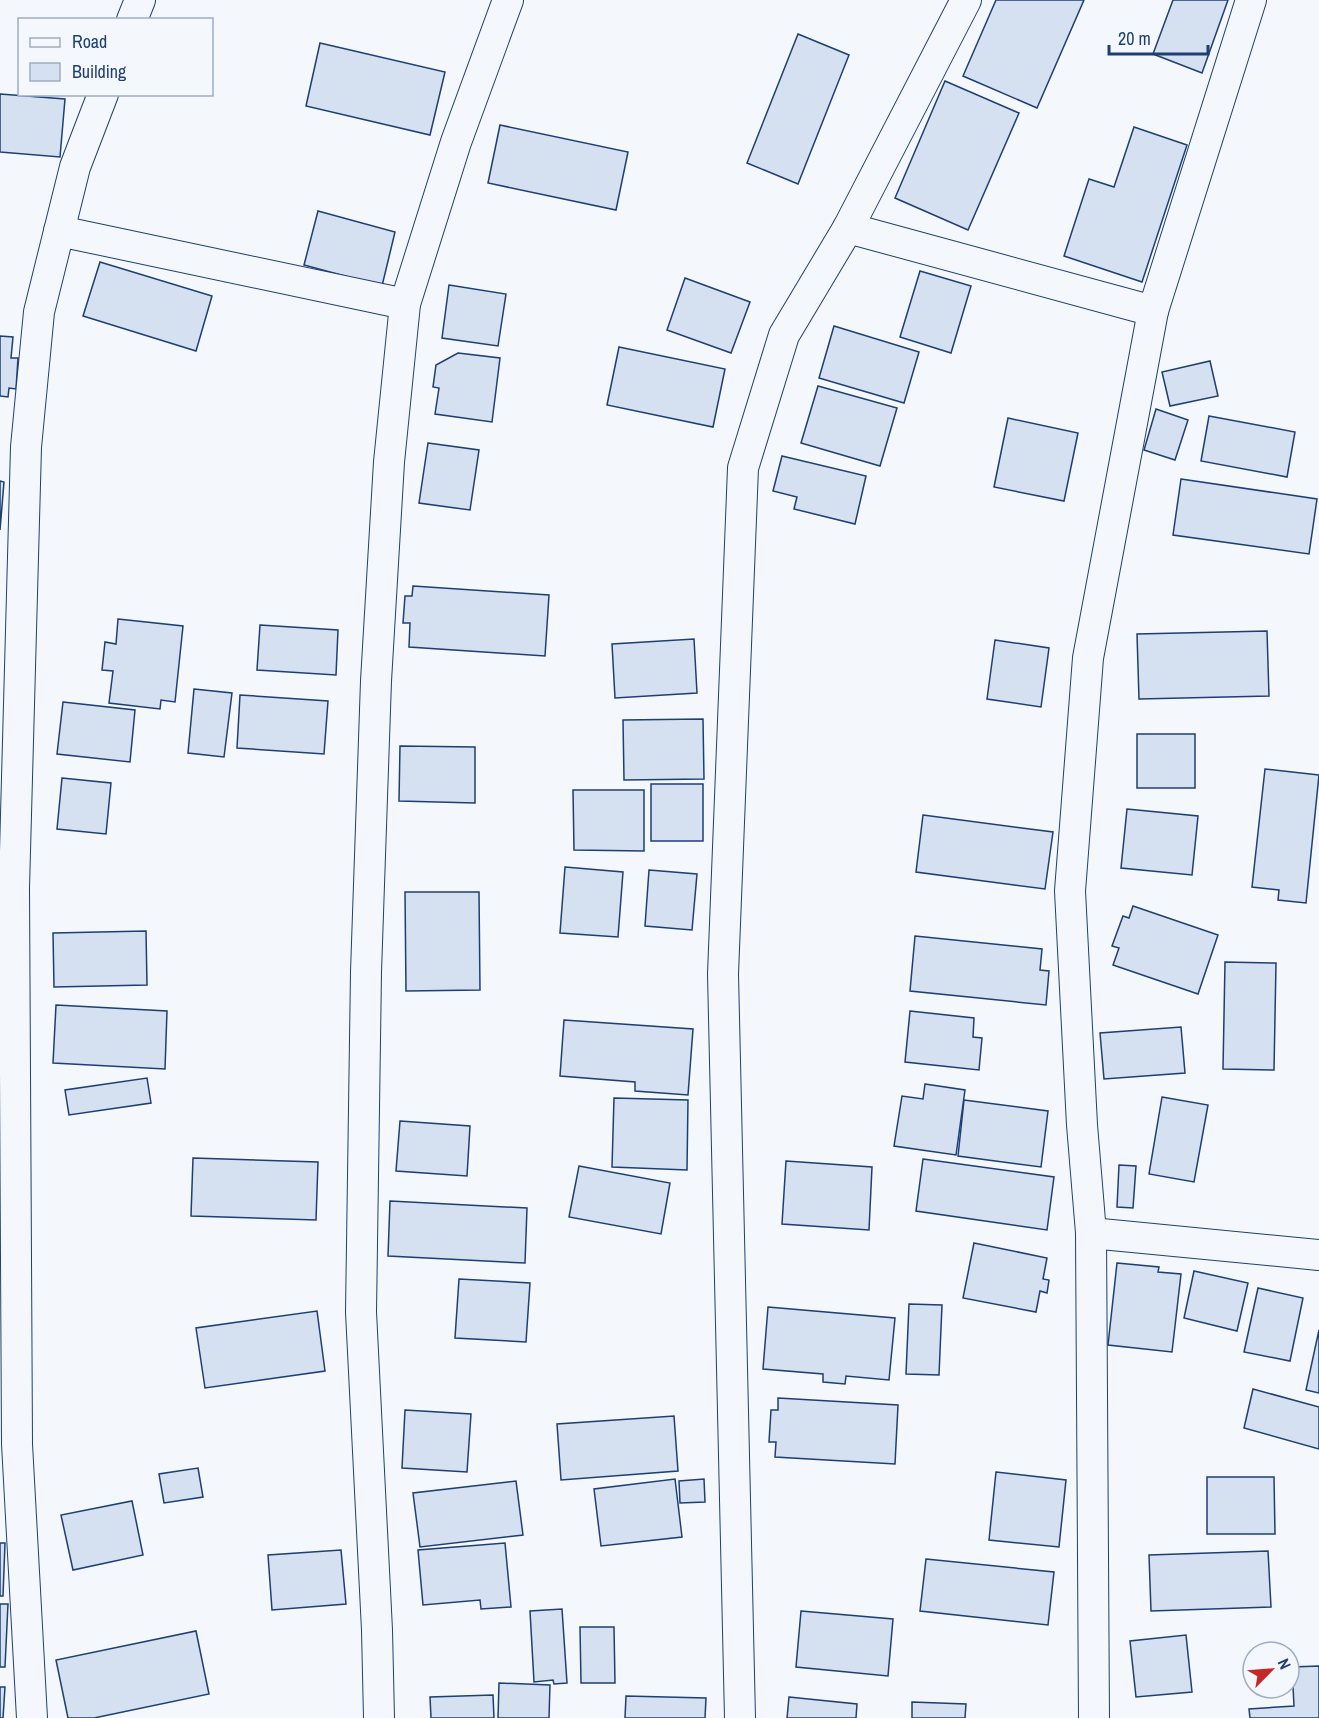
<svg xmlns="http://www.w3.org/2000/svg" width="1319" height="1718" font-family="'Archivo Narrow',sans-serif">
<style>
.building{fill:#d5e0f0;stroke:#1d3f73;stroke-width:1.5}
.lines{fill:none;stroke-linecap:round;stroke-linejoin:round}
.minor-casing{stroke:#1d3f73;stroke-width:32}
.minor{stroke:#f4f7fb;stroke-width:30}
</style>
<rect width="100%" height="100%" fill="#f4f7fb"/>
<g class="building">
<path d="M 996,0 L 1084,0 L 1037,108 L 963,76 Z"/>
<path d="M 1173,0 L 1228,0 L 1202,73 L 1153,54 Z"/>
<path d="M 798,34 L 849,55 L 798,184 L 747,163 Z"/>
<path d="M 320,43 L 445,72 L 430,135 L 306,106 Z"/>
<path d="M 945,81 L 1019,113 L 968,230 L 895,198 Z"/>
<path d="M 0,94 L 65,99 L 60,157 L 0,152 Z"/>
<path d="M 500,125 L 628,152 L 616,210 L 488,183 Z"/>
<path d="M 1134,127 L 1187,145 L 1142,282 L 1064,256 L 1089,179 L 1114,187 Z"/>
<path d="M 318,211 L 395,232 L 382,286 L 304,265 Z"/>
<path d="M 100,262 L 212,296 L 196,351 L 83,316 Z"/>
<path d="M 920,271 L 971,286 L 951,353 L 900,337 Z"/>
<path d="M 685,278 L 750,302 L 731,353 L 667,330 Z"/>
<path d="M 449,285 L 506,294 L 498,346 L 442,338 Z"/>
<path d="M 834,326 L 919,352 L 904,403 L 819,378 Z"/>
<path d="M 0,336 L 13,337 L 11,358 L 18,358 L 16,389 L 9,388 L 8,397 L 0,396 Z"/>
<path d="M 619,347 L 725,369 L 713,427 L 607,405 Z"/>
<path d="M 458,353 L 500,358 L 492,422 L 435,414 L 439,388 L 433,387 L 436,365 Z"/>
<path d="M 1210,361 L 1218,396 L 1170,406 L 1162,372 Z"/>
<path d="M 818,386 L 897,408 L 880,466 L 801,443 Z"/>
<path d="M 1156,409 L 1188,420 L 1175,460 L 1144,450 Z"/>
<path d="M 1209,416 L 1295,432 L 1287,477 L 1201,461 Z"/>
<path d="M 1008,418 L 1078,433 L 1064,501 L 994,487 Z"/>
<path d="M 428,443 L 479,450 L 470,510 L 419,503 Z"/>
<path d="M 782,456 L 866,476 L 855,524 L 794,509 L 797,497 L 773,491 Z"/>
<path d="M 1181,479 L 1317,499 L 1309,554 L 1173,535 Z"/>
<path d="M 0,481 L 4,482 L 0,530 Z"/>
<path d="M 413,586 L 549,595 L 545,656 L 409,647 L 410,623 L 403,623 L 405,596 L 412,596 Z"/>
<path d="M 118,619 L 183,626 L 175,702 L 161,700 L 160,709 L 109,703 L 113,671 L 102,670 L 105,642 L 116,644 Z"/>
<path d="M 260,625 L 338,630 L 336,675 L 257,670 Z"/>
<path d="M 1267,631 L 1269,696 L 1139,699 L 1137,634 Z"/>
<path d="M 694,639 L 697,693 L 615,698 L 612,644 Z"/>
<path d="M 995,640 L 1049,648 L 1041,707 L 987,699 Z"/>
<path d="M 194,689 L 232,693 L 224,757 L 188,753 Z"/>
<path d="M 240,695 L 328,701 L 324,754 L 237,748 Z"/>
<path d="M 63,702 L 135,710 L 130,762 L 57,754 Z"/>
<path d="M 703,719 L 704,779 L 624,780 L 623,720 Z"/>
<rect x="1137" y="734" width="58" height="54"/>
<path d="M 400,746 L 475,747 L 475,803 L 399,801 Z"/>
<path d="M 1265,769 L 1319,775 L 1306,903 L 1278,900 L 1279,890 L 1252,887 Z"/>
<path d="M 62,778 L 111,783 L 106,834 L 57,829 Z"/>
<rect x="651" y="784" width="52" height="57"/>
<path d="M 573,790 L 644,790 L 644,851 L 574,850 Z"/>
<path d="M 1127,809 L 1198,816 L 1192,875 L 1121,868 Z"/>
<path d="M 923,815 L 1053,832 L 1045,889 L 916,872 Z"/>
<path d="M 565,867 L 623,872 L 618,937 L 560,933 Z"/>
<path d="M 649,870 L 697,874 L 692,930 L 645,926 Z"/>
<path d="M 405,892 L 479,892 L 480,990 L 406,991 Z"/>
<path d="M 1133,906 L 1218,935 L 1198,994 L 1113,965 L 1119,948 L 1112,946 L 1123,916 L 1129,918 Z"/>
<path d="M 146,931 L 147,985 L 54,987 L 53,933 Z"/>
<path d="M 915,936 L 1042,949 L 1040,970 L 1049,971 L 1046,1005 L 910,991 Z"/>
<path d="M 1225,962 L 1276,963 L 1274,1070 L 1223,1069 Z"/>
<path d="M 56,1005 L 167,1011 L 165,1069 L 53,1063 Z"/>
<path d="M 910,1011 L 974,1018 L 973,1037 L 982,1038 L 979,1070 L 905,1062 Z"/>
<path d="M 564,1020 L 693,1029 L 688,1095 L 635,1091 L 635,1082 L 560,1076 Z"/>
<path d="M 1181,1027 L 1185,1073 L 1104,1079 L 1100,1033 Z"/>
<path d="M 147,1078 L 151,1103 L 69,1115 L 65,1090 Z"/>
<path d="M 925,1084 L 965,1090 L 956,1155 L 894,1146 L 902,1096 L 923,1099 Z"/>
<path d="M 1162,1097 L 1208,1105 L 1194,1182 L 1149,1174 Z"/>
<path d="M 614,1098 L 688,1100 L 687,1170 L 612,1167 Z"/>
<path d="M 964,1100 L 1048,1111 L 1041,1167 L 958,1156 Z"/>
<path d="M 400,1121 L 470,1126 L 467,1176 L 396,1171 Z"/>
<path d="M 193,1158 L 318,1162 L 316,1220 L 191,1216 Z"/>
<path d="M 923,1159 L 1054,1177 L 1047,1230 L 916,1211 Z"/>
<path d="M 786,1161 L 872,1167 L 869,1230 L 782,1224 Z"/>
<path d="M 1119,1165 L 1136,1166 L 1133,1208 L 1117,1207 Z"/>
<path d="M 579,1166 L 670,1183 L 661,1234 L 569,1217 Z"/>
<path d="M 390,1201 L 527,1208 L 525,1263 L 388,1256 Z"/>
<path d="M 974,1243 L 1047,1258 L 1043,1279 L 1049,1280 L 1047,1293 L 1040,1291 L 1036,1312 L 963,1298 Z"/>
<path d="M 1117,1263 L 1159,1267 L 1158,1272 L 1181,1274 L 1172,1352 L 1108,1345 Z"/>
<path d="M 1194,1271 L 1248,1283 L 1237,1331 L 1184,1318 Z"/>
<path d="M 459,1279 L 530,1283 L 526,1342 L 455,1338 Z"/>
<path d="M 1258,1288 L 1303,1298 L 1290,1361 L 1244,1352 Z"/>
<path d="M 909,1304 L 942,1305 L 939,1375 L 906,1374 Z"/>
<path d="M 768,1307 L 895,1318 L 889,1380 L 846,1376 L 845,1384 L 823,1382 L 823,1374 L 763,1369 Z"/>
<path d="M 317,1311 L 325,1371 L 205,1388 L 196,1328 Z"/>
<path d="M 1319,1330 L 1319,1393 L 1306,1390 Z"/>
<path d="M 1253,1389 L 1319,1407 L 1319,1449 L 1244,1428 Z"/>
<path d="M 778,1398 L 898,1405 L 895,1464 L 775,1457 L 776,1442 L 769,1442 L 771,1410 L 778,1410 Z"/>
<path d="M 405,1410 L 471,1414 L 467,1472 L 402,1468 Z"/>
<path d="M 674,1416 L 678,1471 L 561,1480 L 557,1424 Z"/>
<path d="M 198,1468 L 203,1497 L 164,1503 L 159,1474 Z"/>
<path d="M 996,1472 L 1066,1480 L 1059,1547 L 989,1540 Z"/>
<path d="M 1207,1477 L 1274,1477 L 1275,1534 L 1207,1534 Z"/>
<path d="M 675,1479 L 682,1537 L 601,1546 L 594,1489 Z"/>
<path d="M 704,1479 L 705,1502 L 680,1503 L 679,1481 Z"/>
<path d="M 516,1481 L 523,1535 L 420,1547 L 413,1493 Z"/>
<path d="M 132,1501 L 143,1555 L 73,1570 L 61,1515 Z"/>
<path d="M 0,1543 L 5,1543 L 3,1596 L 0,1596 Z"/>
<path d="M 505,1543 L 511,1607 L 481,1609 L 480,1600 L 423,1605 L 418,1550 Z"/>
<path d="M 341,1550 L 346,1604 L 272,1610 L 268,1555 Z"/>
<path d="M 1268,1551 L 1271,1607 L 1151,1611 L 1149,1555 Z"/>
<path d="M 926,1559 L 1054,1572 L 1048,1625 L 920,1611 Z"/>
<path d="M 0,1604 L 8,1604 L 5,1667 L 0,1667 Z"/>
<path d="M 562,1609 L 567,1683 L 554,1684 L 553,1680 L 534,1682 L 530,1611 Z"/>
<path d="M 801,1611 L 893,1619 L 888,1676 L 796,1667 Z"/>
<path d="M 580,1627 L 614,1627 L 615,1683 L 581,1683 Z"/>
<path d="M 196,1631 L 209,1694 L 94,1718 L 68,1718 L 56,1660 Z"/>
<path d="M 1186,1635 L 1192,1692 L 1136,1697 L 1130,1641 Z"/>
<path d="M 1319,1666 L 1319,1718 L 1250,1718 L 1249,1709 L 1294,1706 L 1292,1667 Z"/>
<path d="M 499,1683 L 550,1685 L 549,1718 L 498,1718 Z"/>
<path d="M 0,1687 L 5,1687 L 3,1718 L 0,1718 Z"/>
<path d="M 493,1695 L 494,1718 L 431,1718 L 430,1697 Z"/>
<path d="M 626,1696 L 706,1698 L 705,1718 L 625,1718 Z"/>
<path d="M 789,1697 L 857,1704 L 856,1718 L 787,1718 Z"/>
<path d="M 912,1702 L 966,1704 L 965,1718 L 912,1718 Z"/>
</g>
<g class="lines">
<g class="minor-casing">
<g id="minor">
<path d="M 132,20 L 140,0"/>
<path d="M 848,228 L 1153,311"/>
<path d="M 59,231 L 405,304"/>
<path d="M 1091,1233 L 1319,1255"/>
<path d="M 32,1718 L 17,1444 L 14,888 L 26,447 L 39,312 L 75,167 L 103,94"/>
<path d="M 379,1718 L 377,1630 L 361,1312 L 366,972 L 376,681 L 389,462 L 405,304 L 456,142 L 508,0"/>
<path d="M 740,1718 L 723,974 L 743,468 L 784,335 L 848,228 L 966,0"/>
<path d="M 1094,1718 L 1091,1233 L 1082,1125 L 1070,891 L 1088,658 L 1153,311 L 1251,0"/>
</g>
</g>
<use href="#minor" class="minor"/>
</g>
<rect x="18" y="18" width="195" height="78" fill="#f4f7fb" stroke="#9eadc5" stroke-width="1.5"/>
<rect x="30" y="38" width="30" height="9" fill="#f4f7fb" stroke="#9eadc5" stroke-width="1.5"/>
<text x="72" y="48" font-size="18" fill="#1d3f73">Road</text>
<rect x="30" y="63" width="30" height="18" fill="#d5e0f0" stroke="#9eadc5" stroke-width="1.5"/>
<text x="72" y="78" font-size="18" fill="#1d3f73">Building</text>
<g transform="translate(1271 1670) rotate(65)"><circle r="28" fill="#f4f7fb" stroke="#9eadc5" stroke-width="1.5"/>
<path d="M0-4.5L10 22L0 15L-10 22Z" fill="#c62828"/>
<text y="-9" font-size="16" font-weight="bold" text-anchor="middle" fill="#1d3f73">N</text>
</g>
<path d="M1109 45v9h99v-9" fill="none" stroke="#1d3f73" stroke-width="3"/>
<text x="1118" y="45" font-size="18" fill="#1d3f73" stroke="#f4f7fb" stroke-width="4.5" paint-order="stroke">20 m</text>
</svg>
